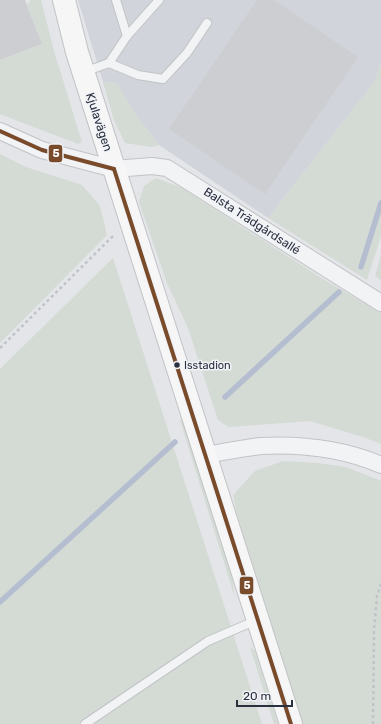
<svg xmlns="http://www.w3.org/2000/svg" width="381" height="724" font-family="Rubik,sans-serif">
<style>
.built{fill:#d2d4db}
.green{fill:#d3dbd4}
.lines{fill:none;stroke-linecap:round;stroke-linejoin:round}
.stream{stroke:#b4bed0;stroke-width:5.5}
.building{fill:#cdced1}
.lane-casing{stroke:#c1c3c6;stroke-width:10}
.street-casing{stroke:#c1c3c6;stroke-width:18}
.secondary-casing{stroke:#c1c3c6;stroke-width:24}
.path{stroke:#c2c3c8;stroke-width:2.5;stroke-dasharray:3 3;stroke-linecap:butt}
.lane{stroke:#f2f3f5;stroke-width:8}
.street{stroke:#f2f3f5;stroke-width:16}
.secondary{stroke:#f6f6f7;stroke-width:22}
.bus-1-casing{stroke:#f1f3f7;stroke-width:7}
.bus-1{stroke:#7a4b2a;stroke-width:4}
.bus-dot{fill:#2b303f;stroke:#f1f3f7;stroke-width:1.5}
.labels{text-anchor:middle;stroke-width:3;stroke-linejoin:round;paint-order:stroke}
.bus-label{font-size:11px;fill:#2b303f;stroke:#f1f3f7;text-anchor:start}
.street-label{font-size:12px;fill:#2b303f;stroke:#f1f3f7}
.line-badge{stroke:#f1f3f7;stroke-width:1.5}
.badge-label{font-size:11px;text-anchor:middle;font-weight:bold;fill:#fff}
</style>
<rect width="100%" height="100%" fill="#e3e5e8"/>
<path class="built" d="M 78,0 L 381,0 L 381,63 L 375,81 L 268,218 L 159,145 L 135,114 L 117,83 L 103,82 Z"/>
<g class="green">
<path d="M 30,0 L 41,0 L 54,51 L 82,142 L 78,144 L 0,114 L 0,60 L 42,44 L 27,4 L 30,2 Z"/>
<path d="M 381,63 L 381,236 L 367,280 L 268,218 L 375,81 Z"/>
<path d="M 103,82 L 117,83 L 135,114 L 159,145 L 152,147 L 125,143 L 114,120 Z"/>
<path d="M 0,154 L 26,167 L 82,185 L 100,206 L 107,235 L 0,343 Z"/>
<path d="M 156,178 L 180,187 L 323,279 L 381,313 L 381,444 L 366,438 L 310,421 L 229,427 L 218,420 L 188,328 L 167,283 L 139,202 L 144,186 Z"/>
<path d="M 381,255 L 381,280 L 375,276 Z"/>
<path d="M 113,258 L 262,724 L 0,724 L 0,369 Z"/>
<path d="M 187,419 L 232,578 L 235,598 L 180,420 Z"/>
<path d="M 283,461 L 318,463 L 346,467 L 381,481 L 381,724 L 303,724 L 237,515 L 233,495 L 255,471 Z"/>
<path d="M 250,647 L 255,651 L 278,724 L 274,724 Z"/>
</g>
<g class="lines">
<g class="stream">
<path d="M 361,267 L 381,203"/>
<path d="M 225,397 L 339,292"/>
<path d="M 0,602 L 175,442"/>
</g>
</g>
<g class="building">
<path d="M 0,0 L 25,0 L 42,44 L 0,60 Z"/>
<path d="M 257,0 L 274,0 L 358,57 L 265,194 L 169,129 Z"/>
</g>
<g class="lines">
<g class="lane-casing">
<g id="lane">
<path d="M 116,0 L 127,36"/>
<path d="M 109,63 L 127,36 L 159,0"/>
<path d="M 84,72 L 109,63 L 138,75 L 163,79 L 187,53 L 207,23"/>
<path d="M 85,724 L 208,641 L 257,620"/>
</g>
</g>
<g class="street-casing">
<g id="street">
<path d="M 0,131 L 42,150 L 114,169 L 152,166 L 167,168 L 381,303"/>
<path d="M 206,455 C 224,452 242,448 261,446 C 301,444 344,449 381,465"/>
</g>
</g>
<g class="secondary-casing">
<path id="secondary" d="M 64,0 L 77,52 L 291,724"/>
</g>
<g class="path">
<path d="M 0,348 L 114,235"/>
<path d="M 373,724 L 374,631 L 377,596 L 381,584"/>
</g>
<use href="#lane" class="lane"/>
<use href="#street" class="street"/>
<use href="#secondary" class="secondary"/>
<g class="bus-1-casing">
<g id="bus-1">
<path d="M 0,131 L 42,150 L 114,169"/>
<path d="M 114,169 L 291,724"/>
</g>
</g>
<use href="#bus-1" class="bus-1"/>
</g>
<circle class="bus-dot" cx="177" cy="365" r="3.5"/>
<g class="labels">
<g class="bus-label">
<text x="184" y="369">Isstadion</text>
</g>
<g class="street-label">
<text transform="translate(99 122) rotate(72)" y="4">Kjulavägen</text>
<text transform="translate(252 221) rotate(33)" y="4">Balsta Trädgårdsallé</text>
</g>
</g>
<g class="line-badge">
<rect x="48" y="144" width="15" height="19" rx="4" fill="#7a4b2a"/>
<rect x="239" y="576" width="15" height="19" rx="4" fill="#7a4b2a"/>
</g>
<g class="badge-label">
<text x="56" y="157">5</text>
<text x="247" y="589">5</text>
</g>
<path d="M237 700v6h55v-6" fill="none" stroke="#2b303f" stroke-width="2"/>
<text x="243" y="700" font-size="12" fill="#2b303f" stroke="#f1f3f7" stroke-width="3" paint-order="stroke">20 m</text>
</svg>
